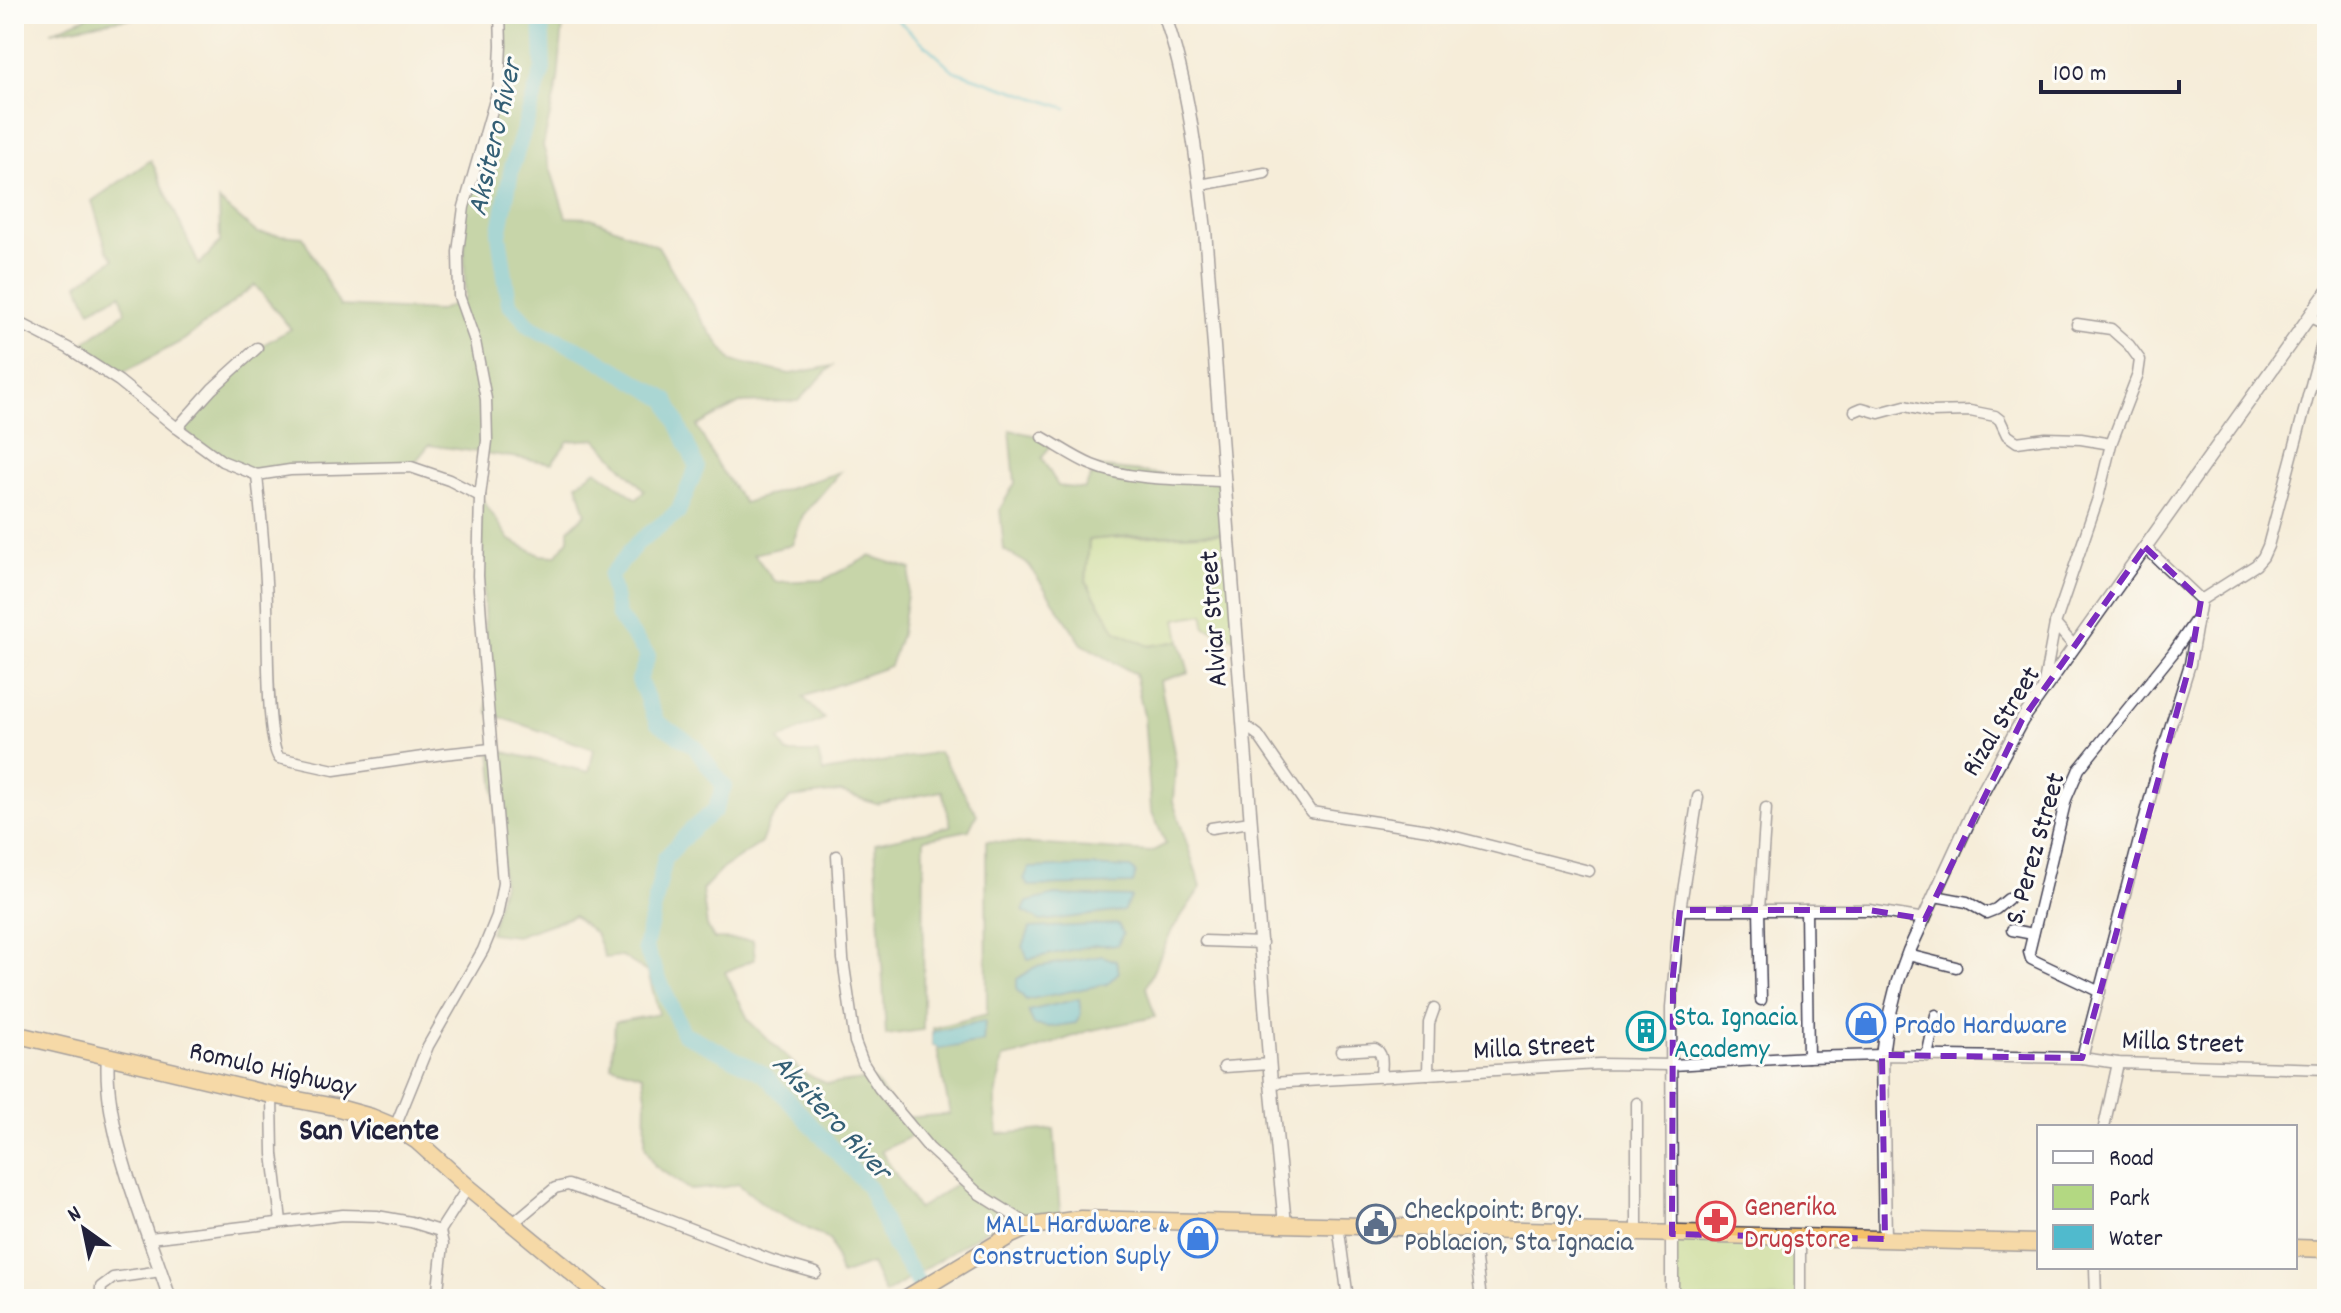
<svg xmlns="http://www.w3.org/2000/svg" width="2341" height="1313" font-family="Dekko,sans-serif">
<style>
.green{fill:#b3d882;stroke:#6a7d5e;stroke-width:2}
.forest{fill:#8eb870;stroke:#586d56;stroke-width:2;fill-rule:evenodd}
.water{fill:#50bacd;stroke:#396e84;stroke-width:2}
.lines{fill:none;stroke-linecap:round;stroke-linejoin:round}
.stream{stroke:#50bacd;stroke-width:3}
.river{stroke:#50bacd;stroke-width:16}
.minor-casing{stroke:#424053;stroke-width:13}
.tertiary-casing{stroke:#424053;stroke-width:15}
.trunk-casing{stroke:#424053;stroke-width:19}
.minor{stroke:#fff;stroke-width:10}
.tertiary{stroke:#fff;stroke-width:12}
.trunk{stroke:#f5c16b;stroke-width:16}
.marked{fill:none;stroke:#7b2cbf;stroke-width:6;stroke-dasharray:16 10;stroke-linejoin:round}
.labels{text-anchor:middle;stroke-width:6;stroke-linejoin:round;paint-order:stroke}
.street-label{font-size:28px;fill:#22223b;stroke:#fdfcf7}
.culture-label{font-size:28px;fill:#0d838f;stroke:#fdfcf7;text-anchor:start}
.shop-label{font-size:28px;fill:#366cbe;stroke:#fdfcf7;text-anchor:start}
.health-label{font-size:28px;fill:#be3a42;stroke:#fdfcf7;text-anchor:start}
.service-label{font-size:28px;fill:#4e5e75;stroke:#fdfcf7;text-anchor:start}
.water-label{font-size:30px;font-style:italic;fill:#345f75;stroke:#fdfcf7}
.quarter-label{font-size:32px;font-weight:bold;fill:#22223b;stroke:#fdfcf7}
</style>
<rect width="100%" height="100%" fill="#fdfcf7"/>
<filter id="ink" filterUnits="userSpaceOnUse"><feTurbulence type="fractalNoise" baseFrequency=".0125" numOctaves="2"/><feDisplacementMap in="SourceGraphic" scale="16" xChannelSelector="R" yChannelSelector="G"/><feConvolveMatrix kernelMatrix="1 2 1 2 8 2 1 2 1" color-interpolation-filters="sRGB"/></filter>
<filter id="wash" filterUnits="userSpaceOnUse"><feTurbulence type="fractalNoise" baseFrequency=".006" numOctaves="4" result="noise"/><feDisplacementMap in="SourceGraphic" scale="32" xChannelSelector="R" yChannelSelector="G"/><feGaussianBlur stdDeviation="1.8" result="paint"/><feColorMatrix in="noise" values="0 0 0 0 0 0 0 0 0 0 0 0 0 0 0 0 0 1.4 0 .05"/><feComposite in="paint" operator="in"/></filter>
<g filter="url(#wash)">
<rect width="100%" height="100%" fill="#f6edd9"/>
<g class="green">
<path d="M 1228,533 L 1237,639 L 1205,627 L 1204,614 L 1176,619 L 1180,641 L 1149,646 L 1116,632 L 1086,582 L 1089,539 Z"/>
<path d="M 1673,1235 L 1798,1238 L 1799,1299 L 1673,1299 Z"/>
</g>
<g class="forest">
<path d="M 93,14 L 177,14 L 116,20 L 51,32 Z"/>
<path d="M 499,14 L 564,14 L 558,80 L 543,146 L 566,217 L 591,218 L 658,246 L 702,321 L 732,361 L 790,374 L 832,366 L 798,401 L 740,403 L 697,426 L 717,464 L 744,503 L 840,472 L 803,515 L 792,545 L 754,554 L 775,582 L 823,580 L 870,556 L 911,569 L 901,634 L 890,666 L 803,697 L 824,719 L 779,740 L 787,753 L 818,753 L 823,772 L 939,752 L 977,814 L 969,830 L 924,839 L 923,1030 L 886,1035 L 875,843 L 951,826 L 942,791 L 876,804 L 840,792 L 790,798 L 769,822 L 761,843 L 722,869 L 702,890 L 707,926 L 714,939 L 753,940 L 755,959 L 725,972 L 749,1021 L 802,1072 L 828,1084 L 873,1079 L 903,1118 L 950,1114 L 933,1028 L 987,1014 L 986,841 L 1151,852 L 1166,844 L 1151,810 L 1144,716 L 1135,674 L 1082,644 L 1029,565 L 1004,550 L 1000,509 L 1015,483 L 1010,430 L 1042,437 L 1052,443 L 1042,458 L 1058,486 L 1084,489 L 1096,467 L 1225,481 L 1228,533 L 1130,536 L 1089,540 L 1086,582 L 1116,631 L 1149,646 L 1180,641 L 1189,672 L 1160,681 L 1176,762 L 1173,801 L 1201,887 L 1172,930 L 1146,987 L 1155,1017 L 1088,1031 L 1026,1053 L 1003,1058 L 995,1102 L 998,1134 L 1054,1129 L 1060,1213 L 1020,1220 L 992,1203 L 1005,1218 L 885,1294 L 871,1264 L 841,1275 L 830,1240 L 771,1210 L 738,1184 L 725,1187 L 690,1190 L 655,1166 L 645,1146 L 646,1097 L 643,1075 L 611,1065 L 615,1022 L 659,1014 L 648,973 L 622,956 L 605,958 L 595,933 L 574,916 L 516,936 L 490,933 L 503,883 L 491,749 L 589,772 L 594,749 L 488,713 L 480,496 L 510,540 L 540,555 L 556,556 L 569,539 L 569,529 L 586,514 L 577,484 L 596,470 L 637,499 L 644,490 L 596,439 L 568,441 L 552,463 L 429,445 L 411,467 L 252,472 L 222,461 L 177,428 L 257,348 L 291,329 L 255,285 L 184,340 L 124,372 L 83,344 L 125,312 L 121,294 L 90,310 L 78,284 L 114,259 L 107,250 L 92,201 L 151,160 L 199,265 L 220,242 L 219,201 L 257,233 L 303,237 L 340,306 L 438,311 L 465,299 L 464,207 L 499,86 ZM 916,1134 L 962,1180 L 918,1209 L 881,1151 Z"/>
</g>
<g class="water">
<path d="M 1089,866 L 1130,868 L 1136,872 L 1133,884 L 1028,886 L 1024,879 L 1029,868 Z"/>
<path d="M 1055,895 L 1132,897 L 1123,911 L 1041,921 L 1023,911 L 1027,902 Z"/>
<path d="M 1118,924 L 1123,933 L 1118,945 L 1095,945 L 1028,959 L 1023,947 L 1030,928 Z"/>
<path d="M 1102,956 L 1116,961 L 1119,972 L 1107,984 L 1026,1000 L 1017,990 L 1017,979 L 1035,967 Z"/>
<path d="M 1079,999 L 1081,1014 L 1076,1023 L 1050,1027 L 1034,1025 L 1028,1011 Z"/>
<path d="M 985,1021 L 983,1042 L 940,1049 L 932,1045 L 932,1032 Z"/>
</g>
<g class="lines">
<path class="stream" d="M 891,14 L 954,71 L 1066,108"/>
<path class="river" d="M 541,14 L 543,69 L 512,167 L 499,235 L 509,303 L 532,328 L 587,353 L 667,400 L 697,467 L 678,512 L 637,543 L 610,576 L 618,616 L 648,656 L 639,680 L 657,722 L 694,746 L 724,786 L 715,810 L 691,830 L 665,858 L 645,948 L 683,1033 L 764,1074 L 868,1186 L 894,1245 L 929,1299"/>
</g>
</g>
<g filter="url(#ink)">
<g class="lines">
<g class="minor-casing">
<g id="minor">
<path d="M 1200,185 L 1265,173"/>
<path d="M 14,320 L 68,348 L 119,381 L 177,428 L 222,461 L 257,475"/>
<path d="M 1855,411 L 1862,408 L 1879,413 L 1905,406 L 1930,412 L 1970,411 L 1995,416 L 2000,420 L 2007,435 L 2017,442 L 2046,438 L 2081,439 L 2111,444"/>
<path d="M 177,428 L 212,389 L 257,348"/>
<path d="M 1042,437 C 1058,446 1075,458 1092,465 C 1130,481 1183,479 1225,481"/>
<path d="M 480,496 L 449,480 L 411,467 L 290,470 L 257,475 C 261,518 266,562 267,605 C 268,633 266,741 279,758 L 334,770 L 443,754 L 491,749"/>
<path d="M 2145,547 L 2201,600"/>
<path d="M 2074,646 L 2055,624 L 2098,498 L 2111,444 L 2138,374 L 2140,360 L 2129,345 L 2111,329 L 2077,324"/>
<path d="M 2043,689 L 2055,624"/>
<path d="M 1243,727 L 1250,729 L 1258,735 L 1311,812 L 1428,830 L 1589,871"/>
<path d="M 1698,797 L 1680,910 L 1869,910 L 1925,919"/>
<path d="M 1211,828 L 1250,822"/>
<path d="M 837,856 L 843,959 L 855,1042 L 863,1063 L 879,1088 L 929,1148 L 978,1193 L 1031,1226"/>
<path d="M 1935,896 L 1967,902 L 1986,913 L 1996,909 L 2008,899"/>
<path d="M 1806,910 L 1808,1057"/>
<path d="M 2012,930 L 2033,934"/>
<path d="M 1205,941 L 1262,943"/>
<path d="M 1908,955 L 1956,967"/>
<path d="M 2100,992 L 2037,962 L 2031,959 L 2029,952 L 2066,799 L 2079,769 L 2173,653 L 2195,621"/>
<path d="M 1761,1000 L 1759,909 L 1766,808"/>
<path d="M 1341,1051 L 1375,1049 C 1385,1054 1381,1067 1381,1077"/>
<path d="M 1927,1056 L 1936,1015"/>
<path d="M 2082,1058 L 2160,760 L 2190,664 L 2201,600 L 2256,565 L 2263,557 L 2268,546 L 2327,325 L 2310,317"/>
<path d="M 1224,1067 L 1270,1064"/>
<path d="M 1428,1074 L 1429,1023 L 1434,1009"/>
<path d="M 1271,1083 L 1599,1064 L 1672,1065 L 1808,1057 L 1882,1055 L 2082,1058 L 2118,1063 L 2327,1069"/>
<path d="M 272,1095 L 273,1154 L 281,1221"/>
<path d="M 1637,1103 L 1637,1234"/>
<path d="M 395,1127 L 428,1046 L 483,950 L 497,916 L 503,883 L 484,659 L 478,576 L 480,496 L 487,441 L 486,399 L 475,341 L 459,296 L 458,252 L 464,207 L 499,86 L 501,45 L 500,14"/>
<path d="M 2104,1127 L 2118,1063"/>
<path d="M 512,1224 L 555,1188 L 568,1185 L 647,1212 L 771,1260 L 816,1273"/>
<path d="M 1338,1224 L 1348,1299"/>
<path d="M 1472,1230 L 1481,1299"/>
<path d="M 1672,1234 L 1671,1007 L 1680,910"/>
<path d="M 150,1238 L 343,1215 L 377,1216 L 411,1222 L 440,1231"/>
<path d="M 2095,1267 L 2096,1299"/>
<path d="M 100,1299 L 101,1287 L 113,1278 L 161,1271"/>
<path d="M 437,1299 L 443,1244 L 440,1231 L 468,1187"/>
<path d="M 1800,1299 L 1800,1237"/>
</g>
</g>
<g class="tertiary-casing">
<g id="tertiary">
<path d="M 1164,14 C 1188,82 1197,159 1205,230 L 1271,1083 L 1285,1224"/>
<path d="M 108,1055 C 102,1130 147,1227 170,1299"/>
<path d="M 1885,1239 L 1882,1055 L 1885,1033 L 1898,981 L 1909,951 L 1980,797 L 2022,720 L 2327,292"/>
<path d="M 1672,1299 L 1672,1234"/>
</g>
</g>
<g class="trunk-casing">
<g id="trunk">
<path d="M 14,1034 L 272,1095 L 335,1107 L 371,1117 L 395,1127 L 417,1141 L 468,1187 L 604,1299"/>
<path d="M 2295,1248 L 2327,1249"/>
<path d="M 905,1299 L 1011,1235 L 1031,1226 L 1081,1219 L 2039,1243"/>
</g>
</g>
<use href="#minor" class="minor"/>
<use href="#tertiary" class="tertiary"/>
<use href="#trunk" class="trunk"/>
</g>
</g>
<path d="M0 0H2341V1313H0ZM 2145,547 L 2201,600 L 2190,664 L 2082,1058 L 1882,1055 L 1885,1239 L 1672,1234 L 1673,975 L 1680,910 L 1869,910 L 1925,919 L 2022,720 Z" fill="#f6edd9" fill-opacity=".55" fill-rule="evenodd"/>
<path class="marked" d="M 2145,547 L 2201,600 L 2190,664 L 2082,1058 L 1882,1055 L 1885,1239 L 1672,1234 L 1673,975 L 1680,910 L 1869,910 L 1925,919 L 2022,720 Z"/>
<defs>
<g id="shop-ring" transform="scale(2)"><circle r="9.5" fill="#fdfcf7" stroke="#3f7fe0" stroke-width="1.5"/><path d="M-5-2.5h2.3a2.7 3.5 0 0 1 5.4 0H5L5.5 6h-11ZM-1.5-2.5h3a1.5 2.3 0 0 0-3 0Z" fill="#3f7fe0"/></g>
<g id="building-ring" transform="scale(2)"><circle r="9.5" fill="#fdfcf7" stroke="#0f9aa8" stroke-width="1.5"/><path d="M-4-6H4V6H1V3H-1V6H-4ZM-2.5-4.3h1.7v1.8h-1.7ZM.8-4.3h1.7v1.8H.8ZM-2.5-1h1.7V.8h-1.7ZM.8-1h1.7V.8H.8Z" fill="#0f9aa8"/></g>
<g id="pharmacy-ring" transform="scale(2)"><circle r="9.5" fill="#fdfcf7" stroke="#e0444e" stroke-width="1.5"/><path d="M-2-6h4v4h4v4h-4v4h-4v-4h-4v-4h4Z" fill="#e0444e"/></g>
<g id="civic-ring" transform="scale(2)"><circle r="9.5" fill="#fdfcf7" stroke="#5c6f8a" stroke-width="1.5"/><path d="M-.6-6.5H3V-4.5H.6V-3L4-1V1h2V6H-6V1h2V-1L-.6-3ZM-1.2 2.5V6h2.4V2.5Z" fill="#5c6f8a"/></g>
</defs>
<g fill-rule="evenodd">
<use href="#shop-ring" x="1866" y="1023"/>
<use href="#building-ring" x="1646" y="1031"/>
<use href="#pharmacy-ring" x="1716" y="1221"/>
<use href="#civic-ring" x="1376" y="1224"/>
<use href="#shop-ring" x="1198" y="1238"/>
</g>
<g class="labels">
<g class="street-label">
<text transform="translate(1211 619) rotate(-94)" y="10">Alviar Street</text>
<text transform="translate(1999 720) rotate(-58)" y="10">Rizal Street</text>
<text transform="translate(2033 848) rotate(-74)" y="10">S. Perez Street</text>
<text transform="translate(2183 1040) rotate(2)" y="10">Milla Street</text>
<text transform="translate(1534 1045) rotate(-3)" y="10">Milla Street</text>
<text transform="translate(273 1067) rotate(13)" y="10">Romulo Highway</text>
</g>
<g class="culture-label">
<text x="1674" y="1025">Sta. Ignacia<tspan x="1674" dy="32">Academy</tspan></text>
</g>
<g class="shop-label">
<text x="1894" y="1033">Prado Hardware</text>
<text x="1170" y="1232" text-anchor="end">MALL Hardware &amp;<tspan x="1170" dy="32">Construction Suply</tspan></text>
</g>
<g class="health-label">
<text x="1744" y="1215">Generika<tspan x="1744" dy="32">Drugstore</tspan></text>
</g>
<g class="service-label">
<text x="1404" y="1218">Checkpoint: Brgy.<tspan x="1404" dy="32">Poblacion, Sta Ignacia</tspan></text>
</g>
<g class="water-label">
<text transform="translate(493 137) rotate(-77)" y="10">Aksitero River</text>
<text transform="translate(833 1116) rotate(47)" y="10">Aksitero River</text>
</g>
<g class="quarter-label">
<text x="369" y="1139">San Vicente</text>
</g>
</g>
<rect width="2341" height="1313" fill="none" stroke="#fdfcf7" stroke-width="48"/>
<rect x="2037" y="1125" width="260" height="144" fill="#fdfcf7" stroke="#a5a5ac" stroke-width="2"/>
<rect x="2053" y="1151" width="40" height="12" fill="#ffffff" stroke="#a5a5ac" stroke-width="2"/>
<text x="2109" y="1165" font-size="24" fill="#22223b">Road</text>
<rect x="2053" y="1185" width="40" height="24" fill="#b3d882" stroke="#a5a5ac" stroke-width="2"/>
<text x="2109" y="1205" font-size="24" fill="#22223b">Park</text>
<rect x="2053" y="1225" width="40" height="24" fill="#50bacd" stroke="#a5a5ac" stroke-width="2"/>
<text x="2109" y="1245" font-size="24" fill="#22223b">Water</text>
<g transform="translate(84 1229) rotate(327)" stroke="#fdfcf7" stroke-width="6" paint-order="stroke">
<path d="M0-6L14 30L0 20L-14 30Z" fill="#22223b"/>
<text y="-12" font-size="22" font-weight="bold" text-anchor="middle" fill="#22223b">N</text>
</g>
<path d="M2041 80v12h138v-12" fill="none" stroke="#22223b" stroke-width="4"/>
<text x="2053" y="80" font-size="24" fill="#22223b" stroke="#fdfcf7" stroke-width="6" paint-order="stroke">100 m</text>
</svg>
